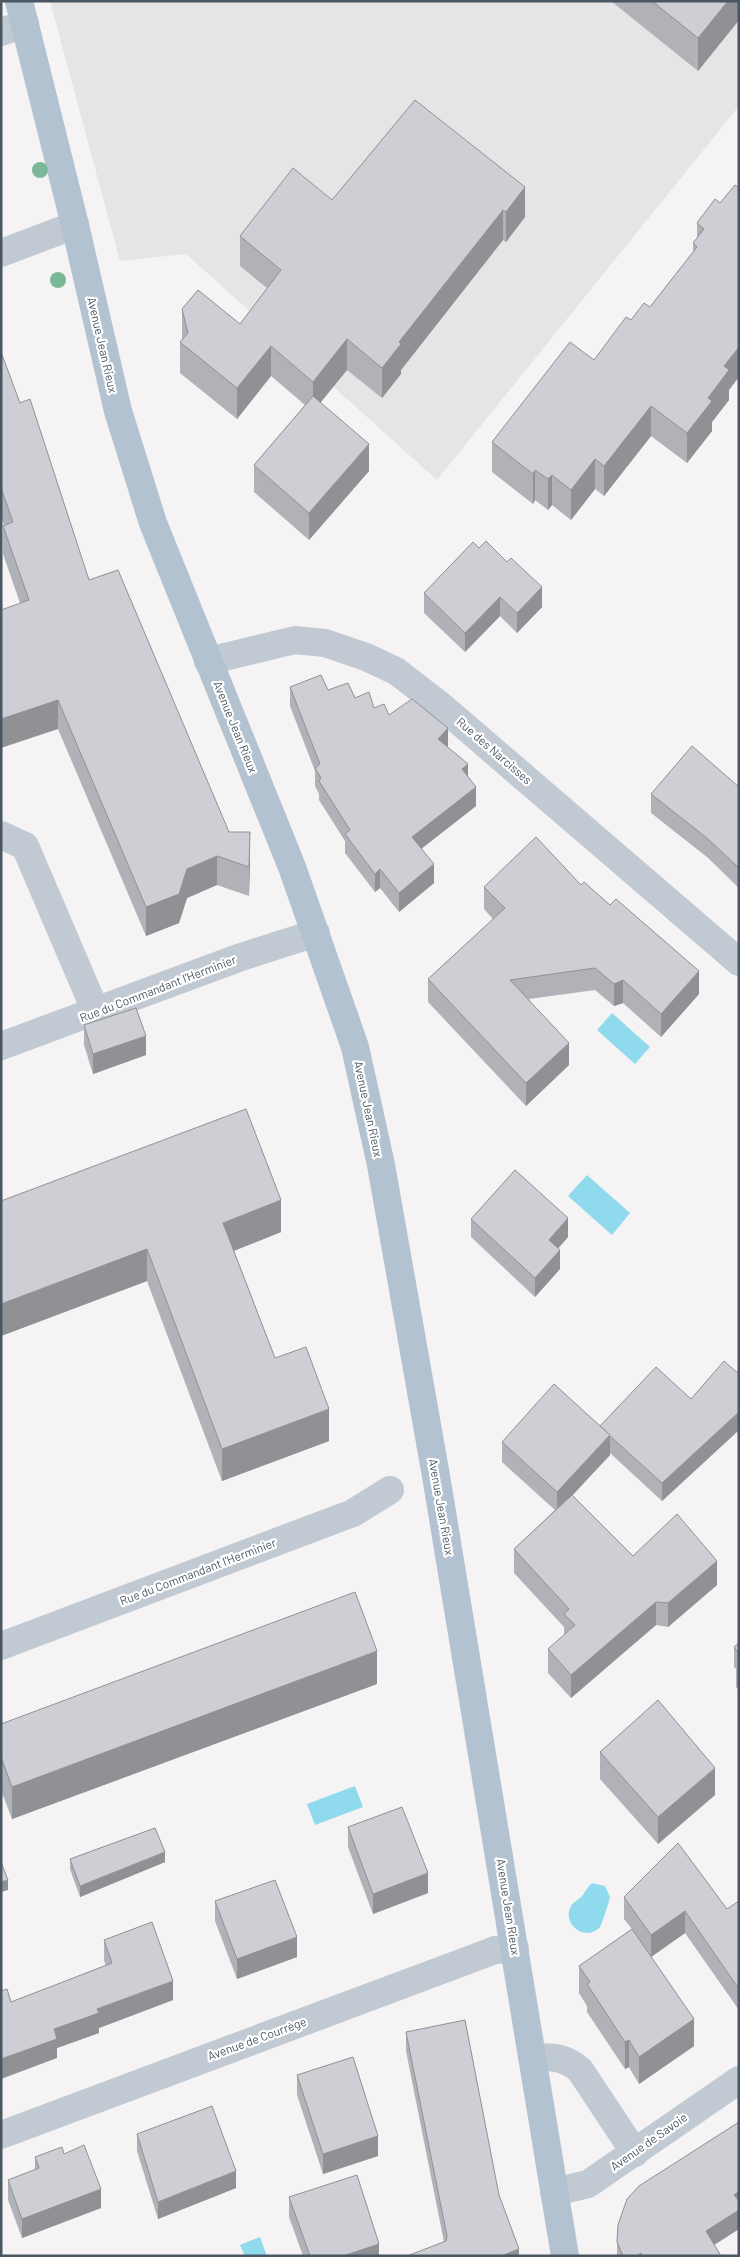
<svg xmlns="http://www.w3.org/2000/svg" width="740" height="2257" font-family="Barlow,sans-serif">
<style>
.education{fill:#e6e4e5}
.water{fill:#90daee}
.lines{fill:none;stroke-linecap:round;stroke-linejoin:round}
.minor{stroke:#c1cad2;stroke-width:28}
.major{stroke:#b3c2d1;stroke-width:28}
.tree{fill:#7bb799}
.wall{fill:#b0b2b7}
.shaded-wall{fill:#909195}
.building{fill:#cdcfd5;stroke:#909195}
.labels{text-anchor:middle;stroke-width:4.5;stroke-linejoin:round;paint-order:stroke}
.street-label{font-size:12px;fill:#4a5661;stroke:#fff}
</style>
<rect width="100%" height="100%" fill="#f5f3f3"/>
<path class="education" d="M 50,1 L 739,1 L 739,106 L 437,480 L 186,254 L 120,261 Z"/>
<g class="water">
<path d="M 612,1013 L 650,1047 L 635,1064 L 597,1030 Z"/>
<path d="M 587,1175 L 630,1213 L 612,1235 L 568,1196 Z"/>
<path d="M 355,1786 L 363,1807 L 315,1825 L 307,1804 Z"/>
<path d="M 592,1883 L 605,1886 L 610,1897 C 609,1902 602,1924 600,1927 C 586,1943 561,1924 571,1906 C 573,1902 577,1901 580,1898 C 585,1894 586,1888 592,1883 Z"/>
<path d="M 260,2237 L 267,2256 L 245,2256 L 240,2245 Z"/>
</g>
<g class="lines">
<g class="minor">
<path d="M 1,32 L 25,24"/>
<path d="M 1,253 L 75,225"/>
<path d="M 208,661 L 295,640 L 325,643 L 366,657 L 396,671 L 440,705 L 739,962"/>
<path d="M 1,835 L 25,846 L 96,1012"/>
<path d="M 1,1046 L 241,957 L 316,933"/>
<path d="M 1,1646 L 353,1513 L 390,1490"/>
<path d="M 532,2057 C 552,2057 564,2056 580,2070 L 635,2153"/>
<path d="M 1,2135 L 482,1955 L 495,1950 L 515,1949"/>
<path d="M 554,2192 L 588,2184 L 739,2080"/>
</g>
<path class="major" d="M 19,1 L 75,225 L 118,411 L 153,523 L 292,867 L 355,1047 L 381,1165 L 436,1476 L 565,2256"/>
</g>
<g class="tree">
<circle cx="40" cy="170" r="8"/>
<circle cx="58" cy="280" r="8"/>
</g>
<g class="wall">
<path d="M 611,1 L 739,1 L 739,20 L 698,71 Z"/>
<path d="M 415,100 L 525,217 L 506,242 L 503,240 L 401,370 L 401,374 L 382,398 L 347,370 L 320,402 L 369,471 L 309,540 L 254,492 L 254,465 L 305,405 L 271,376 L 237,419 L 180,373 L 180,342 L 182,339 L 182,309 L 240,324 L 267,288 L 240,266 L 240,236 L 332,200 Z"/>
<path d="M 715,199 L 729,390 L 729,400 L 712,422 L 712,431 L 687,463 L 651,436 L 604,496 L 595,489 L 571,520 L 552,505 L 548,510 L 535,500 L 533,504 L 492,472 L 492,442 L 594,360 L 631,320 L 650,307 L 693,252 L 693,243 L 697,238 L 697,223 Z"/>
<path d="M 1,352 L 20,403 L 89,580 L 229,832 L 250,861 L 249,896 L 217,885 L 187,898 L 179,923 L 146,936 L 58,729 L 20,603 L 3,554 L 3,526 L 4,525 L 1,517 Z"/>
<path d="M 473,542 L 542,607 L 517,633 L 500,616 L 465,652 L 424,613 L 424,593 Z"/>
<path d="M 290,687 L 328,690 L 355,698 L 389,715 L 448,747 L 468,777 L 476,806 L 421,849 L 434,883 L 399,912 L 380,888 L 375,892 L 345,853 L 345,841 L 319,800 L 319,794 L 315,786 L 315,771 L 290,706 Z"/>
<path d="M 739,787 L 739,888 L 707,857 L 651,813 L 651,794 Z"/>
<path d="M 581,885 L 699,994 L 661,1037 L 623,1003 L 614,1006 L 595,990 L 529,999 L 569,1065 L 526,1106 L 428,1002 L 428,979 L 493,919 L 484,909 L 484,887 Z"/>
<path d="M 84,1025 L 146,1055 L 93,1074 L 84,1045 Z"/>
<path d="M 1,1201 L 281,1232 L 234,1251 L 275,1358 L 329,1441 L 222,1481 L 147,1281 L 1,1336 Z"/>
<path d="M 471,1219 L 568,1237 L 558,1248 L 560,1269 L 535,1297 L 471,1237 Z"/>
<path d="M 739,1374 L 739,1430 L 662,1501 L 610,1453 L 610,1455 L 572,1495 L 633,1556 L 717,1585 L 668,1627 L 656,1625 L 571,1698 L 548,1673 L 548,1649 L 564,1635 L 564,1627 L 514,1573 L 514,1549 L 555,1510 L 502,1462 L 502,1442 L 600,1426 L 691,1399 Z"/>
<path d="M 739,1643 L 739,1690 L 736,1687 L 736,1669 L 734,1667 L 734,1647 Z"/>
<path d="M 377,1684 L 12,1819 L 1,1790 L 1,1724 Z"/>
<path d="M 600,1752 L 715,1795 L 658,1844 L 600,1779 Z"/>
<path d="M 348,1827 L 428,1893 L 373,1914 L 348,1847 Z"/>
<path d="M 70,1859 L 165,1862 L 80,1897 L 70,1869 Z"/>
<path d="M 624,1897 L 727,1909 L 739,1901 L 739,2010 L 685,1933 L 651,1957 L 694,2046 L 639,2084 L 629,2067 L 625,2069 L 587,2012 L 587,2006 L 579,1993 L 579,1966 L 632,1929 L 624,1919 Z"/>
<path d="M 215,1901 L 297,1957 L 237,1979 L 215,1921 Z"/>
<path d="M 104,1940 L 173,2000 L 99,2028 L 99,2033 L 57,2048 L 57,2058 L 11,2002 L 106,1966 L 104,1960 Z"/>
<path d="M 406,2032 L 519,2256 L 444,2242 L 406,2051 Z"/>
<path d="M 297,2075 L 378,2156 L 323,2174 L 297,2095 Z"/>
<path d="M 739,2122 L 739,2229 L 714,2245 L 721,2256 L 617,2256 L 617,2242 Z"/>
<path d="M 137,2134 L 236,2188 L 158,2219 L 137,2151 Z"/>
<path d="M 64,2154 L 101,2208 L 22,2238 L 8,2200 L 8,2180 L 35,2170 L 35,2157 Z"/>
<path d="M 289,2197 L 379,2256 L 303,2256 L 289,2217 Z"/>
</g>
<g class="shaded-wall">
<path d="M 728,1 L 739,1 L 739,20 L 698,71 L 698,38 Z"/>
<path d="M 525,187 L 525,217 L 506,242 L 506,212 Z"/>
<path d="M 503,210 L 503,240 L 401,370 L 401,374 L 382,398 L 382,368 L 399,342 Z"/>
<path d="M 347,339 L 347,370 L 313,412 L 313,382 Z"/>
<path d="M 271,346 L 271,376 L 237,419 L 237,388 Z"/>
<path d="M 739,347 L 739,377 L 729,390 L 729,400 L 712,422 L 712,431 L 687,463 L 687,433 L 708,398 L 724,366 Z"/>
<path d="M 651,406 L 651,436 L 604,496 L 604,466 Z"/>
<path d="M 369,444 L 369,471 L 309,540 L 309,513 Z"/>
<path d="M 595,459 L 595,489 L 571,520 L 571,490 Z"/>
<path d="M 535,470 L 535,500 L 533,504 L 533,474 Z"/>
<path d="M 552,475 L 552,505 L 548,510 L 548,479 Z"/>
<path d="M 542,587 L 542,607 L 517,633 L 517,613 Z"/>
<path d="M 500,597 L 500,616 L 465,652 L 465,633 Z"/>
<path d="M 58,700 L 58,729 L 1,748 L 1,719 Z"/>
<path d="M 448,728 L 448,747 L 438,758 L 438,739 Z"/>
<path d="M 468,764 L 468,783 L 462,769 Z"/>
<path d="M 476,787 L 476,806 L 412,856 L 412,837 Z"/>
<path d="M 250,832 L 250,861 L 249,896 L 249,867 Z"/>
<path d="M 217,856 L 217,885 L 187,898 L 179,923 L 146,936 L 146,907 L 187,869 Z"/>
<path d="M 434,864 L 434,883 L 399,912 L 399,893 Z"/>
<path d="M 380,869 L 380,888 L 375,892 L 375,874 Z"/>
<path d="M 699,971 L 699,994 L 661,1037 L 661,1014 Z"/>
<path d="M 623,980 L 623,1003 L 614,1006 L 614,984 Z"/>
<path d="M 146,1036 L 146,1055 L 93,1074 L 93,1054 Z"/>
<path d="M 569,1043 L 569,1065 L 526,1106 L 526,1083 Z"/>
<path d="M 281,1200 L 281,1232 L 223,1255 L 223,1223 Z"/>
<path d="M 568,1218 L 568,1237 L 549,1259 L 549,1240 Z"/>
<path d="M 147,1249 L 147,1281 L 1,1336 L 1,1304 Z"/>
<path d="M 560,1250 L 560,1269 L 535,1297 L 535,1278 Z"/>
<path d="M 329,1409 L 329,1441 L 222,1481 L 222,1449 Z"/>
<path d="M 739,1412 L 739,1430 L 662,1501 L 662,1483 Z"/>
<path d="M 610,1435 L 610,1455 L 557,1512 L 557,1492 Z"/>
<path d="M 717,1561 L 717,1585 L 668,1627 L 668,1603 Z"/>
<path d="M 656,1602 L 656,1625 L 571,1698 L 571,1675 Z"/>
<path d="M 377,1651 L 377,1684 L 12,1819 L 12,1787 Z"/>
<path d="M 715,1768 L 715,1795 L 658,1844 L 658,1817 Z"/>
<path d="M 165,1852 L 165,1862 L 80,1897 L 80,1886 Z"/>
<path d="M 428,1873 L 428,1893 L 373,1914 L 373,1894 Z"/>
<path d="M 8,1880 L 8,1890 L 1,1892 L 1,1882 Z"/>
<path d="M 685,1911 L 685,1933 L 651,1957 L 651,1935 Z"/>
<path d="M 297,1937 L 297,1957 L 237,1979 L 237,1959 Z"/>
<path d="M 173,1981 L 173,2000 L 99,2028 L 99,2033 L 57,2048 L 57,2058 L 1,2079 L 1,2059 L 54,2029 L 97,2009 Z"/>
<path d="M 694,2019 L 694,2046 L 639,2084 L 639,2057 Z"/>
<path d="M 629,2040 L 629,2067 L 625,2069 L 625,2042 Z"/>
<path d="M 378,2136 L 378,2156 L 323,2174 L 323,2154 Z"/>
<path d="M 236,2171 L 236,2188 L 158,2219 L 158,2202 Z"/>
<path d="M 101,2189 L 101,2208 L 22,2238 L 22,2219 Z"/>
<path d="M 739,2191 L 739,2229 L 706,2250 L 706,2231 L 734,2195 Z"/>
<path d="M 379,2244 L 379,2256 L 343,2256 Z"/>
<path d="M 519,2249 L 519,2256 L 501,2256 Z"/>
</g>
<g class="building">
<path d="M 652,1 L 728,1 L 698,38 Z"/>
<path d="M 415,100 L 525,187 L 506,212 L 503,210 L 399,342 L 401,344 L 382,368 L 347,339 L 313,382 L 271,346 L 237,388 L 180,342 L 188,333 L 182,309 L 198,290 L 240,324 L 281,270 L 240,236 L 293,168 L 332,200 Z"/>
<path d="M 735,185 L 739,188 L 739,347 L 724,366 L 729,370 L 708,398 L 712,401 L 687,433 L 651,406 L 604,466 L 595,459 L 571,490 L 552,475 L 548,479 L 535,470 L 533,474 L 492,442 L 570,342 L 594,360 L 626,317 L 631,320 L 644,303 L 650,307 L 697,247 L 693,243 L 704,229 L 697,223 L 715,199 L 720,203 Z"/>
<path d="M 1,352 L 20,403 L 30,399 L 89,580 L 118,570 L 229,832 L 250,832 L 249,867 L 217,856 L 187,869 L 179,894 L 146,907 L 58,700 L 1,719 L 1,610 L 29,600 L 3,526 L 13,522 L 1,488 Z"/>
<path d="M 313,396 L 369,444 L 309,513 L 254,465 Z"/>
<path d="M 486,541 L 507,562 L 511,558 L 542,587 L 517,613 L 500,597 L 465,633 L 424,593 L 473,542 L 479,548 Z"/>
<path d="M 321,675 L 328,690 L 348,683 L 355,698 L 369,692 L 374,708 L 384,704 L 389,715 L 412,699 L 448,728 L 438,739 L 468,764 L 462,769 L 476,787 L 412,837 L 434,864 L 399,893 L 380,869 L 375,874 L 345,834 L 350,830 L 319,781 L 321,778 L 315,768 L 320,764 L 290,687 Z"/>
<path d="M 692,746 L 739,787 L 739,868 L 707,838 L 651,794 Z"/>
<path d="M 536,837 L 581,885 L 584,882 L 610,905 L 616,899 L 699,971 L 661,1014 L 623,980 L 614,984 L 595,968 L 510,980 L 569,1043 L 526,1083 L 428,979 L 505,908 L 484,887 Z"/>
<path d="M 136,1008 L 146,1036 L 93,1054 L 84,1025 Z"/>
<path d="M 246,1109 L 281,1200 L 223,1223 L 275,1358 L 306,1347 L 329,1409 L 222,1449 L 147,1249 L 1,1304 L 1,1201 Z"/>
<path d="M 515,1170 L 568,1218 L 549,1240 L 560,1250 L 535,1278 L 471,1219 Z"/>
<path d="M 724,1361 L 739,1374 L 739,1412 L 662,1483 L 609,1435 L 610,1435 L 600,1426 L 656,1367 L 691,1399 Z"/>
<path d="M 554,1384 L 610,1435 L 557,1492 L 502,1442 Z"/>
<path d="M 572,1495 L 633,1556 L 677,1514 L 717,1561 L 668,1603 L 656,1602 L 571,1675 L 548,1649 L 575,1625 L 564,1614 L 569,1609 L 514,1549 Z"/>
<path d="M 355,1592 L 377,1651 L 12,1787 L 1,1757 L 1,1724 Z"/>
<path d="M 739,1643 L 739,1653 L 734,1647 Z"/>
<path d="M 658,1700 L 715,1768 L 658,1817 L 600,1752 Z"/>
<path d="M 402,1807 L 428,1873 L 373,1894 L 348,1827 Z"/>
<path d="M 155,1828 L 165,1852 L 80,1886 L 70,1859 Z"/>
<path d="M 678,1843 L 727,1909 L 739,1901 L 739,1989 L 685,1911 L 651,1935 L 624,1897 Z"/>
<path d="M 1,1862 L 8,1880 L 1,1882 Z"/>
<path d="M 275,1880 L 297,1937 L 237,1959 L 215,1901 Z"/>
<path d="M 152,1922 L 173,1981 L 97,2009 L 99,2013 L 54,2029 L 57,2039 L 1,2059 L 1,1991 L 7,1989 L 11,2002 L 112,1963 L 104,1940 Z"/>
<path d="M 632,1929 L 694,2019 L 639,2057 L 629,2040 L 625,2042 L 587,1984 L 590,1982 L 579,1966 Z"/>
<path d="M 465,2020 L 499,2195 L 519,2249 L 501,2256 L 407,2256 L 446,2241 L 447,2236 L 406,2032 Z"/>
<path d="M 353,2057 L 378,2136 L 323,2154 L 297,2075 Z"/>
<path d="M 212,2106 L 236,2171 L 158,2202 L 137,2134 Z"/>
<path d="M 739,2122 L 739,2191 L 734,2195 L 739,2201 L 739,2210 L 706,2231 L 721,2256 L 642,2256 L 641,2253 L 636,2256 L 623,2256 L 617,2242 L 618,2225 L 627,2199 L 639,2186 Z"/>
<path d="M 84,2145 L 101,2189 L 22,2219 L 8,2180 L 39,2168 L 35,2157 L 62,2147 L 64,2154 Z"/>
<path d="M 357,2175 L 379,2244 L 343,2256 L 310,2256 L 289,2197 Z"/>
</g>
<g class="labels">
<g class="street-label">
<text transform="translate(102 345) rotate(77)" y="4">Avenue Jean Rieux</text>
<text transform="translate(235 727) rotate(68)" y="4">Avenue Jean Rieux</text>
<text transform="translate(494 751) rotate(41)" y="4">Rue des Narcisses</text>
<text transform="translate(158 989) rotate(-21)" y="4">Rue du Commandant l'Herminier</text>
<text transform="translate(368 1109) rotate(78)" y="4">Avenue Jean Rieux</text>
<text transform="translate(441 1507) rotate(80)" y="4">Avenue Jean Rieux</text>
<text transform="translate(198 1572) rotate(-21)" y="4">Rue du Commandant l'Herminier</text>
<text transform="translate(508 1907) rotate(81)" y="4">Avenue Jean Rieux</text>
<text transform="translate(257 2039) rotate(-20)" y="4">Avenue de Courrège</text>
<text transform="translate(649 2142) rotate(-35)" y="4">Avenue de Savoie</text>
</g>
</g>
<rect width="740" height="2257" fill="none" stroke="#4a5661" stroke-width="5"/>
</svg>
